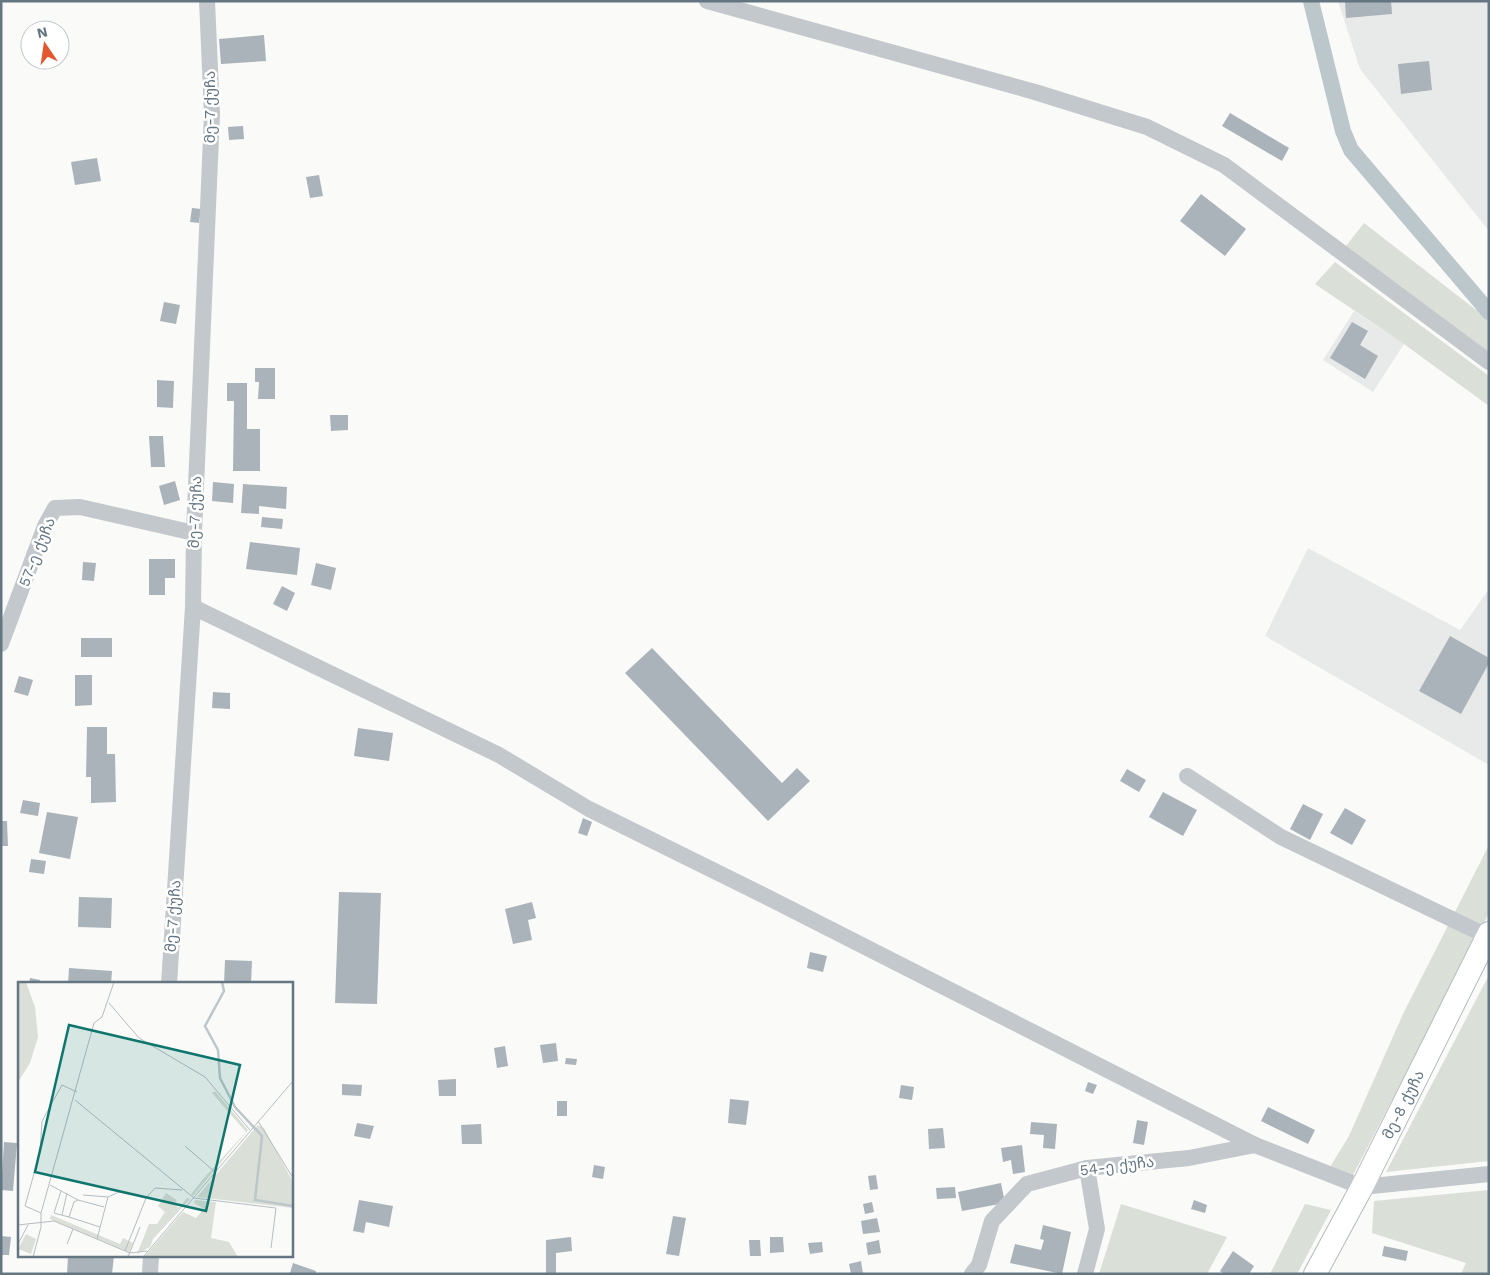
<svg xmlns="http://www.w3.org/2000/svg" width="1490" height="1275" font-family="'Work Sans','Noto Sans Georgian',sans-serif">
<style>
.built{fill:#e8e9e9}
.green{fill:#dadfd7}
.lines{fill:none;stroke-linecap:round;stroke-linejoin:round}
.canal{stroke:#bbc7cb;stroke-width:16}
.building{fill:#aab3b9}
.secondary-casing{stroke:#b3babf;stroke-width:24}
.street{stroke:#c3c8cc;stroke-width:16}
.secondary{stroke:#fff;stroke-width:22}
.labels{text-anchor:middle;stroke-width:5;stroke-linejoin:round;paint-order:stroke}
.street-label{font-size:15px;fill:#657683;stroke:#fff}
.inset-river{fill:none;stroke:#bbc7cb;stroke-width:2.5}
.inset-road{fill:none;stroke:#b5bdc2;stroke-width:1}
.view{fill:#0f766e;fill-opacity:0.15;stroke:#0f766e;stroke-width:2.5}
.inset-edge{fill:none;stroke:#657683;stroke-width:2.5}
</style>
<rect width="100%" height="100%" fill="#fafaf8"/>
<g class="built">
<path d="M 1338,1 L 1489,1 L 1489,231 L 1360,69 Z"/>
<path d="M 1354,311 L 1404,344 L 1373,392 L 1323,360 Z"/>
<path d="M 1308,548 L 1460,630 L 1489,589 L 1489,765 L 1265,636 Z"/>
</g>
<g class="green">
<path d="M 1364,223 L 1489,320 L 1489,357 L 1346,246 Z"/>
<path d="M 1335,262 L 1489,376 L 1489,406 L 1404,344 L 1315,284 Z"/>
<path d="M 1489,845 L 1489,913 L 1352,1177 L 1330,1167 L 1349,1136 L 1403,1014 Z"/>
<path d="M 1489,975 L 1489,1161 L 1386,1172 Z"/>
<path d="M 1489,1190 L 1489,1274 L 1461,1274 L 1466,1263 L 1372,1233 L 1374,1201 Z"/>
<path d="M 1121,1204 L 1227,1237 L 1207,1274 L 1099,1274 Z"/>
<path d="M 1305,1204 L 1331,1210 L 1297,1274 L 1270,1274 Z"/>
</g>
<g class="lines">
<path class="canal" d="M 1311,1 L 1343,131 L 1351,150 L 1489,312"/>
</g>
<g class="building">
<path d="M 1345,1 L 1391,1 L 1392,14 L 1346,18 Z"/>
<path d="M 264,35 L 266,61 L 221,64 L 219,39 Z"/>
<path d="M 1429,61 L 1432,90 L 1401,94 L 1398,64 Z"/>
<path d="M 1230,113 L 1289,148 L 1282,161 L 1222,126 Z"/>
<path d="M 243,126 L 244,139 L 229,140 L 228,127 Z"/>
<path d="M 97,158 L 101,181 L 75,185 L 71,162 Z"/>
<path d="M 319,175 L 323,196 L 310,198 L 306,177 Z"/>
<path d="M 1201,194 L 1246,229 L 1225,256 L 1180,221 Z"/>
<path d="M 192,208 L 201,209 L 199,223 L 190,222 Z"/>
<path d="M 164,302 L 180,305 L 176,324 L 160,321 Z"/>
<path d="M 1352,322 L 1368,331 L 1360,345 L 1378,356 L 1365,379 L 1330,358 Z"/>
<path d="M 255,368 L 275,368 L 275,399 L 258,399 L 259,382 L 255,382 Z"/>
<path d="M 157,380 L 174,381 L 173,408 L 157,407 Z"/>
<path d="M 227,383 L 247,383 L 247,429 L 260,429 L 260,471 L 233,471 L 234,401 L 227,401 Z"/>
<path d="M 330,415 L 348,415 L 348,430 L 331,431 Z"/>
<path d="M 149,436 L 163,436 L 165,467 L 151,467 Z"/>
<path d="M 175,481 L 180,500 L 164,505 L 159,486 Z"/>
<path d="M 213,482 L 234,484 L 233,503 L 212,501 Z"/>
<path d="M 243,484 L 287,487 L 286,509 L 259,506 L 259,514 L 241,513 Z"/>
<path d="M 262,517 L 283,519 L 282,529 L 261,527 Z"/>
<path d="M 250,542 L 300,548 L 297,575 L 246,569 Z"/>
<path d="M 149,559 L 175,559 L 175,578 L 165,578 L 165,595 L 149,595 Z"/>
<path d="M 83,562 L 96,563 L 94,581 L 82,580 Z"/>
<path d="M 316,563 L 336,568 L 331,590 L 311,585 Z"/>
<path d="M 282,586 L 295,593 L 287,611 L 273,604 Z"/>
<path d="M 1450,636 L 1489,658 L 1489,663 L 1461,714 L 1419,691 Z"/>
<rect x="81" y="638" width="31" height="19"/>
<path d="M 652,648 L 782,783 L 797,768 L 810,781 L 768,821 L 625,673 Z"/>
<path d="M 75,675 L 92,675 L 92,705 L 75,706 Z"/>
<path d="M 19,676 L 33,680 L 28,696 L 14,692 Z"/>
<path d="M 213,692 L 230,693 L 230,709 L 212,708 Z"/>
<path d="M 87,727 L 107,727 L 107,754 L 115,754 L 116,802 L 91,803 L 91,777 L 86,777 Z"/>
<path d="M 358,728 L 393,733 L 389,761 L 354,756 Z"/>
<path d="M 1127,769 L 1146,780 L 1139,792 L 1120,781 Z"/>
<path d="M 1163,792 L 1197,810 L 1183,836 L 1149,817 Z"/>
<path d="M 23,800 L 40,803 L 38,816 L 20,813 Z"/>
<path d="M 1303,804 L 1323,814 L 1310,840 L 1290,829 Z"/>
<path d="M 1345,808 L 1366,820 L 1352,845 L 1330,833 Z"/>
<path d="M 47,812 L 78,817 L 70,859 L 39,853 Z"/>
<path d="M 583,818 L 592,822 L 587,836 L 578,833 Z"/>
<path d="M 1,821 L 7,821 L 8,846 L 1,846 Z"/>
<path d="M 31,859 L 46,861 L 44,874 L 29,872 Z"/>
<path d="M 339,892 L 381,893 L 377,1004 L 335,1003 Z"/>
<path d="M 79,897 L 112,898 L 111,928 L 78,927 Z"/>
<path d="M 532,902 L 536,918 L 528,920 L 532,940 L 513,944 L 505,909 Z"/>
<path d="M 810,952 L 827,956 L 823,972 L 807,968 Z"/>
<path d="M 225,960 L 252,961 L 251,984 L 224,984 Z"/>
<path d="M 69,968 L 112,971 L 111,984 L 68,984 Z"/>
<path d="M 30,978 L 40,980 L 40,984 L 29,984 Z"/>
<path d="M 556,1043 L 558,1061 L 543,1063 L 540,1045 Z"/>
<path d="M 505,1046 L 508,1066 L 497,1068 L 494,1048 Z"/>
<path d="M 566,1058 L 577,1059 L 576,1065 L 565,1064 Z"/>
<path d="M 456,1079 L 456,1096 L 439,1096 L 438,1080 Z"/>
<path d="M 1088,1082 L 1097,1085 L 1093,1094 L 1085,1091 Z"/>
<path d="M 342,1084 L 362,1085 L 361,1096 L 342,1095 Z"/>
<path d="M 901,1085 L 914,1087 L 912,1100 L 899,1098 Z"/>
<path d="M 730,1099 L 749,1101 L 746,1125 L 728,1123 Z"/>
<rect x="557" y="1101" width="10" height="15"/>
<path d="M 1268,1107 L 1315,1130 L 1308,1144 L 1261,1121 Z"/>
<path d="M 1137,1120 L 1148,1122 L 1144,1145 L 1133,1143 Z"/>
<path d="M 1031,1122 L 1057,1124 L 1055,1149 L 1043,1148 L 1044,1135 L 1030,1134 Z"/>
<path d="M 357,1123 L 374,1126 L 370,1139 L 354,1136 Z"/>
<path d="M 481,1124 L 482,1144 L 462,1144 L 461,1125 Z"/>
<path d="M 943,1128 L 945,1148 L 929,1149 L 928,1129 Z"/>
<path d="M 4,1142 L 17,1143 L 13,1191 L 1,1190 Z"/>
<path d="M 1022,1145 L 1025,1172 L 1013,1174 L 1011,1160 L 1003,1162 L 1001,1148 Z"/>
<path d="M 594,1165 L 605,1167 L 603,1179 L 592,1177 Z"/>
<path d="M 876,1175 L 878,1189 L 870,1190 L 868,1176 Z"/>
<path d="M 1001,1183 L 1005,1203 L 962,1211 L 958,1192 Z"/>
<path d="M 955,1187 L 956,1198 L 937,1199 L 936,1188 Z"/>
<path d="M 359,1200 L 393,1206 L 389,1227 L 366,1222 L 364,1233 L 353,1231 Z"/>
<path d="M 1194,1200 L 1207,1205 L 1205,1213 L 1191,1209 Z"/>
<path d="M 872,1202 L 874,1212 L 865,1214 L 863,1204 Z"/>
<path d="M 673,1216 L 686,1218 L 679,1256 L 666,1254 Z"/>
<path d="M 877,1218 L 880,1232 L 863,1234 L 861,1221 Z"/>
<path d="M 1043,1225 L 1071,1232 L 1062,1274 L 1010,1263 L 1015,1244 L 1041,1250 L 1044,1240 L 1040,1239 Z"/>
<path d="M 1,1236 L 11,1237 L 9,1255 L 1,1255 Z"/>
<path d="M 571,1237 L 572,1251 L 556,1253 L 556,1274 L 546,1274 L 546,1240 Z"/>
<path d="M 770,1237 L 783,1237 L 784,1252 L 770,1253 Z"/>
<path d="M 749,1240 L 760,1240 L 761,1256 L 750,1256 Z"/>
<path d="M 879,1240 L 881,1253 L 868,1255 L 866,1243 Z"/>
<path d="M 822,1242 L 823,1252 L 810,1254 L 808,1243 Z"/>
<path d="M 1384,1246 L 1408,1251 L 1406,1261 L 1382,1256 Z"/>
<path d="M 1233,1251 L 1254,1266 L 1249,1274 L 1224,1274 L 1220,1271 Z"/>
<path d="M 68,1256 L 114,1256 L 112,1274 L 67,1274 Z"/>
<path d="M 861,1261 L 863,1274 L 851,1274 L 849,1264 Z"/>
<path d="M 293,1263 L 316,1271 L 316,1274 L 290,1273 Z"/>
</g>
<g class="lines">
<g class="secondary-casing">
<g id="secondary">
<path id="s1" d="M 1315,1274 L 1362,1187 L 1489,933"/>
</g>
</g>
<g class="street">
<path d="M 707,1 L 1035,92 L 1147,127 L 1224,165 L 1489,362"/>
<path d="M 193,607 L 499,755 L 589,809 L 765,896 L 1255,1145 L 1362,1187 L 1489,1174"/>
<path d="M 1,644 L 45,526 L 55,508 L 80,507 L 194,533"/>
<path d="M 1187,776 L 1281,837 L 1487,936"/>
<path d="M 169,984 L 193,607 L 194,533 L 212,114 L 207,1"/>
<path d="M 150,1274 L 151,1256"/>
<path d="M 972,1274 L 979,1265 L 992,1221 L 1027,1184 L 1087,1168 L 1189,1158 L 1255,1145"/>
<path d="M 1085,1274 L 1097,1229 L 1087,1168"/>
</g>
<use href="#secondary" class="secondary"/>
</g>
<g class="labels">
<g class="street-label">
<text transform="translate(210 107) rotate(-90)" y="5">მე-7 ქუჩა</text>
<text transform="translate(195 512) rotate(-88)" y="5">მე-7 ქუჩა</text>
<text transform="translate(37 552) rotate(-68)" y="5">57-ე ქუჩა</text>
<text transform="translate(173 916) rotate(-86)" y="5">მე-7 ქუჩა</text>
<text dy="5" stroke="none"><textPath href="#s1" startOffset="191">მე-8 ქუჩა</textPath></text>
<text transform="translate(1117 1166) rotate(-7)" y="5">54-ე ქუჩა</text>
</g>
</g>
<g transform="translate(18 982)">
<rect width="275" height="275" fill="#fafaf8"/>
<path d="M 0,0 L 8,0 L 17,25 L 20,55 L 12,81 L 0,100 ZM 197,109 L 230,148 L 175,214 L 173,212 L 185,197 L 228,150 L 194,111 ZM 240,143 L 246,146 L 275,200 L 275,226 L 179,215 ZM 148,211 L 159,218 L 156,222 L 161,226 L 169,216 L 172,217 L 135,257 L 132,265 L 119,272 L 131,242 L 139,242 L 147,230 L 140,224 ZM 177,218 L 198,220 L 193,256 L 211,260 L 220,275 L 126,275 L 165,230 L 178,236 L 186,227 L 176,221 ZM 33,233 L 102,262 L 105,256 L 115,261 L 111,270 L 32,237 ZM 8,252 L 18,257 L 13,272 L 0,267 Z" fill="#dadfd7"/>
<path class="inset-river" d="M 204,0 L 206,9 L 187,44 L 200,68 L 202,96 L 217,125 L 244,154 L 237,218 L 275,224"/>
<path class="inset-road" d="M 91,21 L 121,56 L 187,95 L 232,148M 57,118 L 176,216 L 258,226 L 253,266M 240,139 L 275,196M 167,164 L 197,190M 32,203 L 60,218 L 86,225M 43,209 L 36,231 L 51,235M 65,213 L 90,215M 60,218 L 56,220 L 51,235 L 82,245M 23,231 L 7,224 L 22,170 L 24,139 L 44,103 L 59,110M 44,233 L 49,211M 0,243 L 36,239 L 112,271 L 129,269M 79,257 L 90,215 L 101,210 L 128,216 L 137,206 L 164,208M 0,262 L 10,243M 49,262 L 55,247M 107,269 L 128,216M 15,275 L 23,245 L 23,231 L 76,41 L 84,35 L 96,0M 110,275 L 122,245M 125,275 L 275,99"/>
<path class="view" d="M 51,43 L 222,83 L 188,229 L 17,190 Z"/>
<rect width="275" height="275" class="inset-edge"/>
</g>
<rect width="1490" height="1275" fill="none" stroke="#657683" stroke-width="5"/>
<g transform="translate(45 45) rotate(347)"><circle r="24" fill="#ffffff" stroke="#c1c8cd"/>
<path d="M0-4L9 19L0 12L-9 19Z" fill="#e4572e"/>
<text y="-8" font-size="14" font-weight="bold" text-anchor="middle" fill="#657683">N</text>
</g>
</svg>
